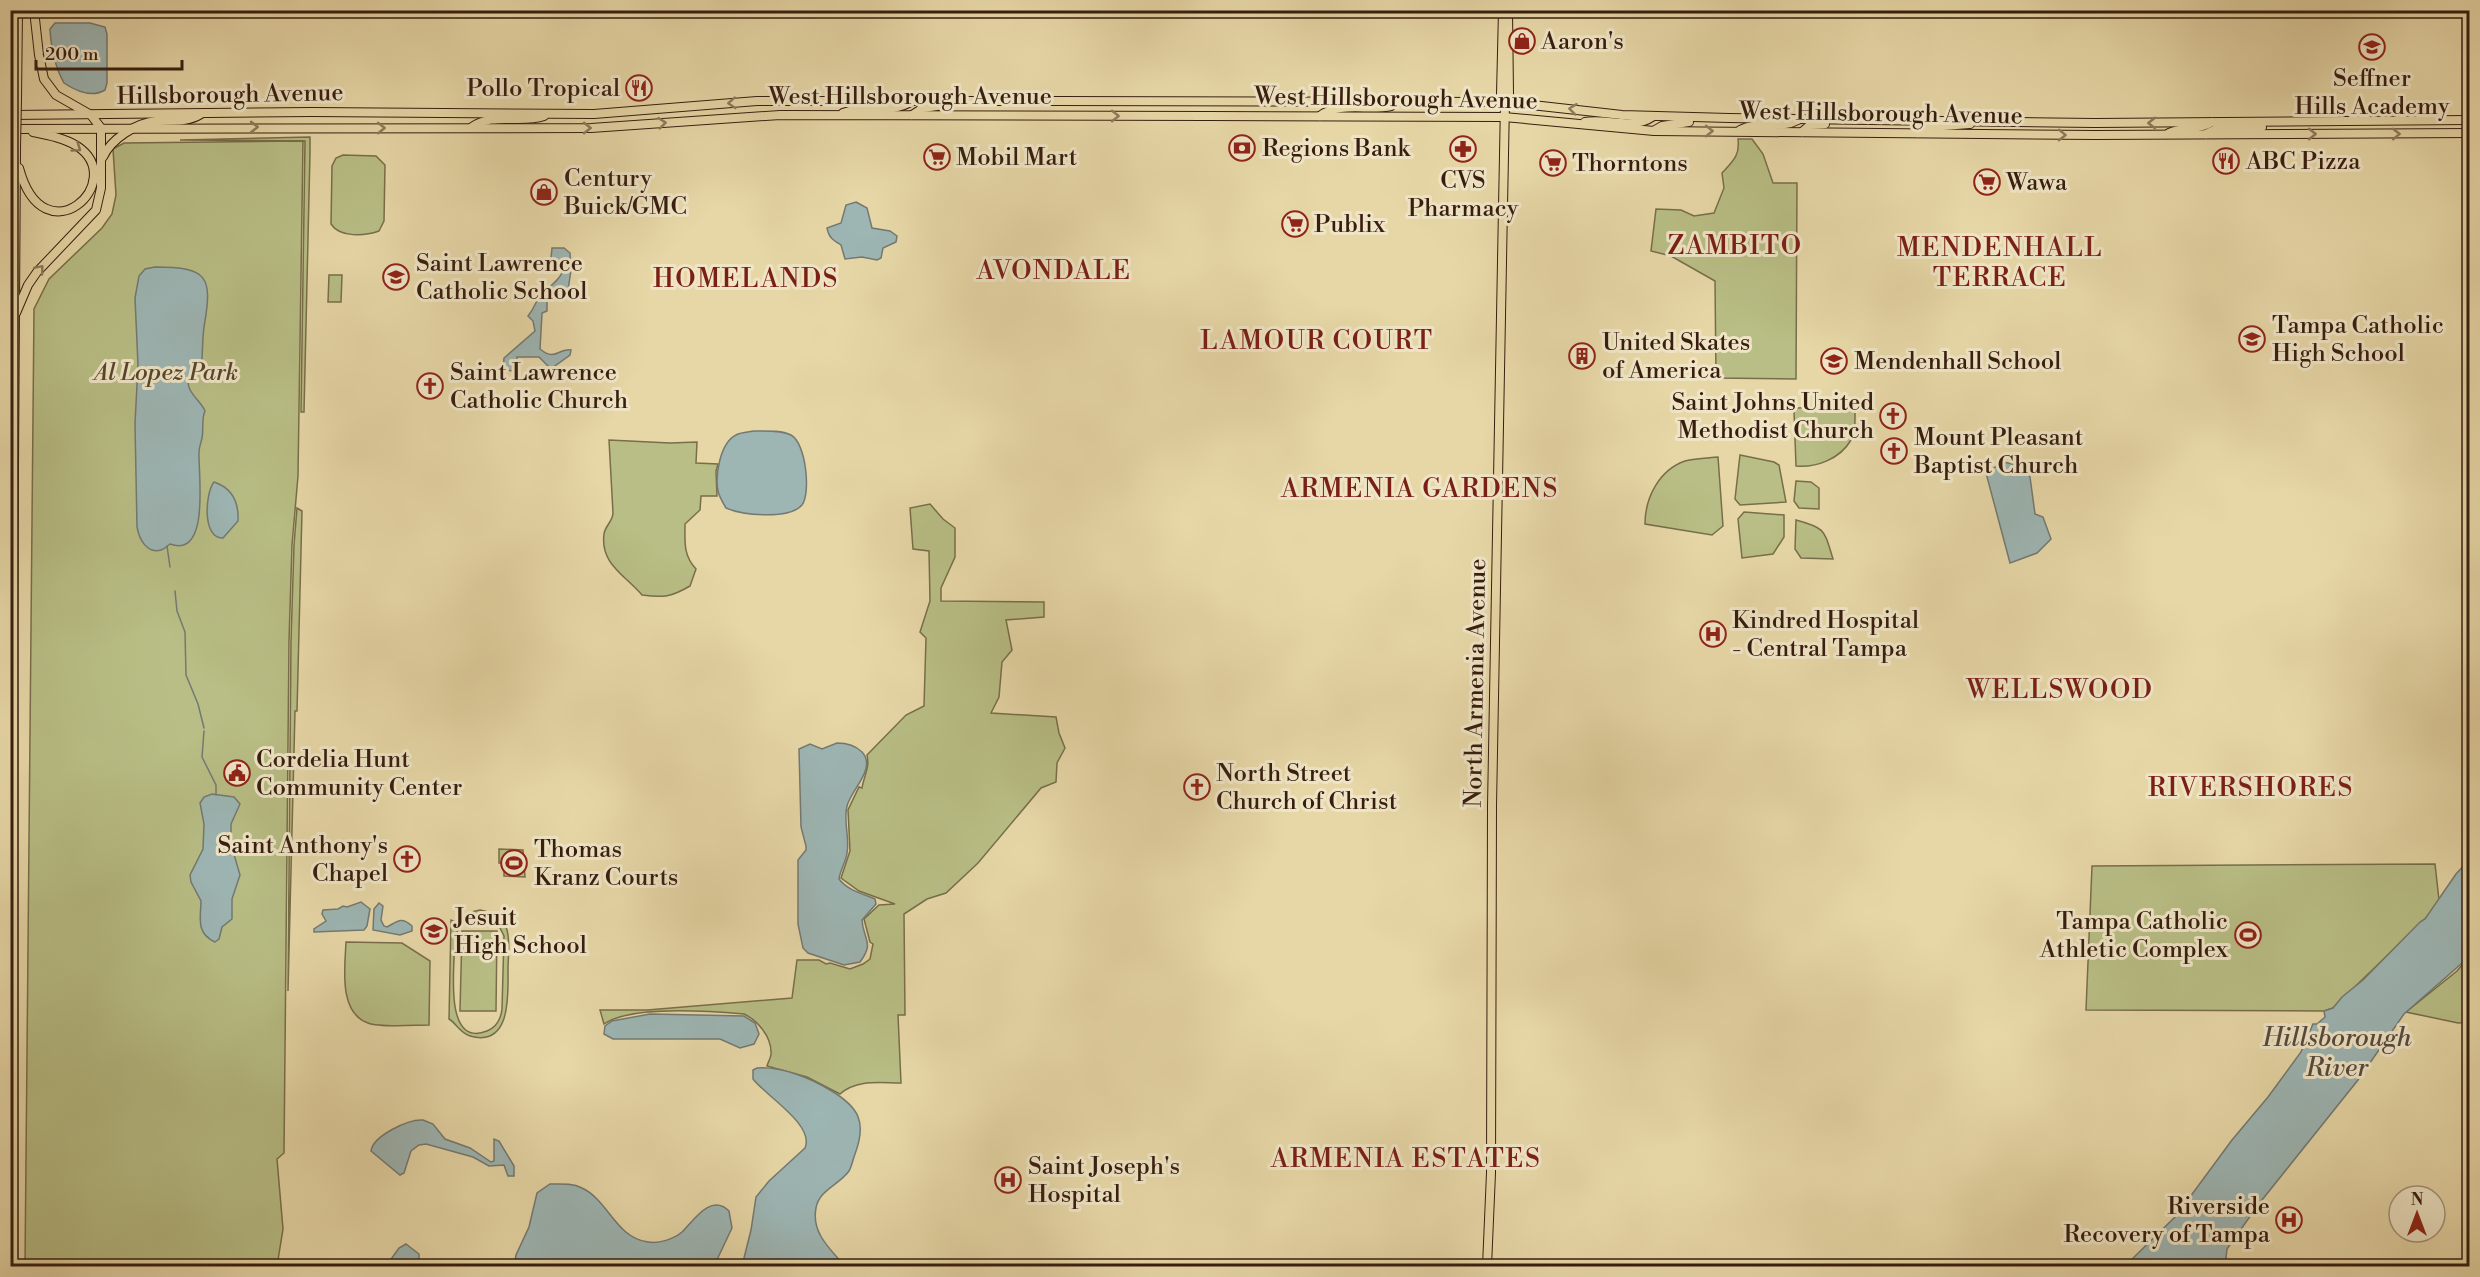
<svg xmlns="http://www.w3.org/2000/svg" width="2480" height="1277" font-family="'Libre Bodoni',serif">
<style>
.green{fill:#b8be85;stroke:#786e4a;stroke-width:1.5;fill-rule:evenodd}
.water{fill:#9db6b4;stroke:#747972;stroke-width:1.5}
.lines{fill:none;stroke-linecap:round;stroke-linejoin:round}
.stream{stroke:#747972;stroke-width:1.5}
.major-casing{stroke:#371d0f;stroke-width:10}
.major{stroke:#e7d7a7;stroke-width:8}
.major-bridge-casing{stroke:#371d0f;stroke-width:10;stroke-linecap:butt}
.major-bridge{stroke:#e7d7a7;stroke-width:8}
.oneway{stroke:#8f7a5b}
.labels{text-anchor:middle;stroke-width:6;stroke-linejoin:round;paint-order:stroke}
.poi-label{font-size:24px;fill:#371d0f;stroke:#efe5c6;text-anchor:start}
.street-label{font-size:24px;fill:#371d0f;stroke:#efe5c6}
.park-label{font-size:24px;font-style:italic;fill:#57452c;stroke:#efe5c6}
.neighbourhood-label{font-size:26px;letter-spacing:1.5px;fill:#7a1f14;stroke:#efe5c6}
.water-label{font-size:26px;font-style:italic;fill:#564b41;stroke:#efe5c6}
</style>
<rect width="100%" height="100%" fill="#e7d7a7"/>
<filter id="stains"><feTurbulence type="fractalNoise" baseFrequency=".00333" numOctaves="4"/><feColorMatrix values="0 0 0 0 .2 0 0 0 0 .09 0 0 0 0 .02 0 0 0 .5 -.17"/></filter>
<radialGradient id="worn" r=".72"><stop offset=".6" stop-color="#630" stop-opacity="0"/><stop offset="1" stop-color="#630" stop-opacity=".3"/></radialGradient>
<g class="green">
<path d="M 310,137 L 310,152 L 304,412 L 301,412 L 305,141 L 180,140 Z"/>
<path d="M 1738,139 L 1752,139 L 1763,154 L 1773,183 L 1797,183 L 1796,379 L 1716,378 L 1715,281 L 1671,256 L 1651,251 L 1656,209 L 1681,210 L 1694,216 L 1714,213 L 1724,188 L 1722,173 C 1733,161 1740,156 1738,139 Z"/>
<path d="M 303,141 L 298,476 L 292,545 L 289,641 L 284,1153 L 277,1159 L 283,1229 L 277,1266 L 25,1266 L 34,309 L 49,279 L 102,228 L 112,214 L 116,195 L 113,149 L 124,143 Z"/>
<path d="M 343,155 L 376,156 L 385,165 L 384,221 L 379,231 C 365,236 340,238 331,224 L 332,166 L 336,158 Z"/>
<path d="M 329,275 L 342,275 L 341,302 L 328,302 Z"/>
<path d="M 1818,407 L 1855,411 C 1855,420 1856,433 1851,440 C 1840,459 1816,468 1796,466 L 1794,411 L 1798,408 Z"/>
<path d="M 609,440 L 670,443 L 697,442 L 696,463 L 718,464 L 716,471 L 717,496 L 701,496 L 700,510 L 685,524 C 685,542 683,555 696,569 L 690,586 C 671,597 664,598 642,595 C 625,575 600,564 604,534 C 605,526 613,521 613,513 Z"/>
<path d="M 1740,455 L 1774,462 L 1779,465 L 1786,502 L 1740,505 L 1735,499 Z"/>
<path d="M 1718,457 L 1723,526 L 1712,535 L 1645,524 C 1645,498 1659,470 1685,461 C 1695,458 1707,458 1718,457 Z"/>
<path d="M 1796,481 L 1811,482 L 1819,488 L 1819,509 L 1799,508 L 1794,501 Z"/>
<path d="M 930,504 L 943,519 L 955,528 L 955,557 L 941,588 L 941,601 L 1044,602 L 1044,617 L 1006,620 L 1012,650 L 1002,662 L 999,697 L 991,713 L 1056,717 L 1059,733 L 1065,748 L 1057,763 L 1056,782 L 1041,788 L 978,863 L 946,893 L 927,899 L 904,914 L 905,1015 L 898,1015 L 901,1083 C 880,1083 857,1079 840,1094 L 807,1077 L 767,1066 C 768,1062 772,1056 771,1052 C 771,1036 757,1020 744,1014 C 710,1011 632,1005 604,1024 L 600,1010 L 647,1010 L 792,998 L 797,960 L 819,960 L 826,964 L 830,963 L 850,969 L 863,964 L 870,959 L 873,944 L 870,942 L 864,919 L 879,905 L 895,904 L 859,891 L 841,878 L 850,851 L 848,810 L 859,787 L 862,788 C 864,775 870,768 867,755 L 906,715 L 924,706 L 926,638 L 920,632 L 930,601 L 929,551 L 913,549 L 910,508 Z"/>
<path d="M 297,508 L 302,511 L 297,711 L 295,711 L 288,991 L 291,641 L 294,545 Z"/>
<path d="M 1744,512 L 1784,515 L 1784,537 L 1773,554 L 1742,558 L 1738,519 Z"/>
<path d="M 1796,520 C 1826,528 1824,530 1833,559 L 1801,558 L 1795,549 Z"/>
<path d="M 499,849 L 523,850 L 525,877 L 504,876 L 504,863 L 499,863 Z"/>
<path d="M 2435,864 L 2439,900 L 2432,912 L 2333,1008 L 2324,1011 L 2086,1010 L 2092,866 Z"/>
<path d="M 480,910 C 492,912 501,917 506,927 C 511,939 508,956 508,969 C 508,993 512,1048 470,1036 C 460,1033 456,1023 449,1019 L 451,920 L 456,922 L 467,913 ZM 484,915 L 497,922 L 504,936 L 502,1009 C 501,1018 497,1027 487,1031 C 442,1049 455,961 455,939 C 458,923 468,914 484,915 Z"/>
<path d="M 462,931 L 497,931 L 496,1011 L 460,1011 Z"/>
<path d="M 346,942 L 402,943 L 430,961 L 429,1025 C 415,1025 380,1028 368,1023 C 338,1013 345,966 346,942 Z"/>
<path d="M 2469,957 L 2469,1022 L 2458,1023 L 2406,1012 L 2457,971 Z"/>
</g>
<g class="water">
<path d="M 55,23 L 90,23 L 105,27 L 107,34 L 107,83 L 105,90 C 92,98 76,91 64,83 C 55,67 51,47 50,29 Z"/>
<path d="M 856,202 L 867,208 L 872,228 L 890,231 L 897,236 L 896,242 L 883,248 L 881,258 L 877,260 L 862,257 L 845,259 L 841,245 C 833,240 829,238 827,228 L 841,223 L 846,205 Z"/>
<path d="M 552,248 L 564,248 L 570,253 L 571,270 L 568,290 L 547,300 L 547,311 L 542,313 L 540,349 C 556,362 557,348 571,350 L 570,355 L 555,366 L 559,372 L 556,374 L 539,357 L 517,357 L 516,371 L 503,370 L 504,358 L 535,331 L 533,321 L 528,316 C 535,308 535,302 540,296 C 549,286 562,280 564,266 L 551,258 Z"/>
<path d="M 155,267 C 208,267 213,276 204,327 C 202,341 203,355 201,369 C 198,372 191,375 189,379 C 184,390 202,402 205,411 C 201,420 204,428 202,438 C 201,443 199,447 199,452 C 198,472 211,559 170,544 C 167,546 165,549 161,550 C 146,554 139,538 137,527 L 135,424 L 138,365 L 135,298 L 139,276 L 145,269 Z"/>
<path d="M 754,431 C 766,431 781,430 791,435 C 806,443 811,493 802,505 C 789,520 742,515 726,508 C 723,503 719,496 718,491 C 715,475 720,443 736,435 C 741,432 749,432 754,431 Z"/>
<path d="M 2003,462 L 2022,466 L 2030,477 L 2035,514 L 2043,517 L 2051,539 L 2037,553 L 2010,563 L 1986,473 Z"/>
<path d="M 214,482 C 232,488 239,502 238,521 L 223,538 C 202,539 205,493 214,482 Z"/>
<path d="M 837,743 C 846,743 855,745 862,752 C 877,768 851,790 847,806 C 843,821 850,838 847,853 C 846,862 840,870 839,879 C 847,890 863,894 875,899 L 876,904 L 862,920 C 863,940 875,942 860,962 L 844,965 L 808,953 L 803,948 L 798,924 L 798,860 L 806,850 L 806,846 L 801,827 L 799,749 L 810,744 L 822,749 Z"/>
<path d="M 212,794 L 234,797 L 240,804 L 231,824 L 231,844 L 240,875 L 232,899 L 232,919 L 222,927 L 219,939 L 215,942 C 195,933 201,916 201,901 L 191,882 L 190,875 L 203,849 L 204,824 L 200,803 L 204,797 Z"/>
<path d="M 2469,860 L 2469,957 L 2404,1014 L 2358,1080 L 2258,1205 L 2227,1249 L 2226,1258 L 2232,1266 L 2125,1266 L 2176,1216 L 2232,1140 L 2268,1097 L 2301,1052 L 2313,1024 L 2317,1024 L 2325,1017 L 2324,1011 L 2333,1008 L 2342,997 L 2363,980 L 2420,922 L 2425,919 L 2456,874 Z"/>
<path d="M 361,902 L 370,909 L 367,926 L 364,930 L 314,932 L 314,929 L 326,921 L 322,914 L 323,910 L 338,909 L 343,906 L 347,907 Z"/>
<path d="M 379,903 L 383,906 L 381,920 L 384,926 L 387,927 C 397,922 401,916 412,926 L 412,931 L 400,935 L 373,930 L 374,909 Z"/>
<path d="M 650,1014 L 744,1016 L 755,1023 L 759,1034 L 754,1044 L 740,1048 L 720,1039 L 613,1039 L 604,1034 L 605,1026 L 612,1021 Z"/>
<path d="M 757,1068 C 781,1066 810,1078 830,1090 C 859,1107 867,1122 855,1154 C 853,1159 852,1166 849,1171 C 839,1185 819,1190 816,1208 C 811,1233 831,1250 845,1266 L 742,1266 L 751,1230 L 756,1197 L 769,1181 L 805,1148 C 815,1125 766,1096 753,1079 L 753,1070 Z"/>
<path d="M 423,1120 L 433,1124 L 445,1139 L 470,1148 L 491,1162 L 494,1161 L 494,1139 L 499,1141 L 514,1166 L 514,1176 L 508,1176 L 504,1165 L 489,1166 L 473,1157 L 426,1144 L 419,1145 L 411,1151 L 404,1173 L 400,1175 L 371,1151 C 373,1136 408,1119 423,1120 Z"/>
<path d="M 550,1184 C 561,1184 572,1183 582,1188 C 608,1200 616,1238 648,1242 C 659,1244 674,1239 682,1232 C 694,1220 711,1193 729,1211 L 732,1228 L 714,1266 L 514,1266 L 516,1255 L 529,1227 L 537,1193 Z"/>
<path d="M 406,1244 L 419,1254 L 419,1261 L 389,1262 L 399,1248 Z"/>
</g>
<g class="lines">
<g class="stream">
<path d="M 167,546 L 170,567"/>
<path d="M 175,591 L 177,611 L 185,632 L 186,675 L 198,704 L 204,728"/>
<path d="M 204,731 L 202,757 L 216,785 L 216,795"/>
</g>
<g class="major-casing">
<g id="major">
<path d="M 17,99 L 18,10"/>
<path d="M 1505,100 L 1509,94 L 1508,10"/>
<path d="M 843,113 C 865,104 891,115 912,101"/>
<path d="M 10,115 L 312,112 L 594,114 L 757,101 L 1057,101 L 1505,102 L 1622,115 L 1729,118 L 2095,123 L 2470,120"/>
<path d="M 912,115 L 923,108 L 944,105"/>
<path d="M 1320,116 C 1339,101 1369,111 1391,106"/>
<path d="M 1585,122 C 1606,118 1633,130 1652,117"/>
<path d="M 472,127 C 492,112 521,124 544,116"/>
<path d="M 10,129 L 591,128 L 780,115 L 1207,116 L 1504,117 L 1654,131 L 2095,135 L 2470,133"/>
<path d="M 1655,130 L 1662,126 L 1689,122"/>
<path d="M 1740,130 C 1758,120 1780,130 1798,120"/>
<path d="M 1802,132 L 1810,125 L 1825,124"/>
<path d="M 1918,133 L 1929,127 L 1970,124"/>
<path d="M 2169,133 C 2184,127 2199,130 2212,122"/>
<path d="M 2206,134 L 2219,128 L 2262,127"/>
<path d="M 103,157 C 111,139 136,123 156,121 C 172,120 187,123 201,114"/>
<path d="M 19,168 C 44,261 130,181 77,146 C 64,138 48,135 33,132"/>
<path d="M 16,313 L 28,285 L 37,272 L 96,210 L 101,188 L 101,128 L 91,115 L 56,95 L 44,79 L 39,55 L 34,10"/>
<path d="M 10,1101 L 16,147"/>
<path d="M 1487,1266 L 1491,1173 L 1492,806 L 1503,207 L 1505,102 L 1501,94 L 1503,10"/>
</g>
</g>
<use href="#major" class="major"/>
<g class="major-bridge-casing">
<path id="major-bridge" d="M 16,147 L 17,99"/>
</g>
<use href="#major-bridge" class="major-bridge"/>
</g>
<defs><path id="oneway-chevron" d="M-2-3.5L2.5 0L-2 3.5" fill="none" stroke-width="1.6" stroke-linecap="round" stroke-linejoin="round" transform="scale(1.5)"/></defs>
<g class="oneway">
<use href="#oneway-chevron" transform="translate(732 103) rotate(177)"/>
<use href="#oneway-chevron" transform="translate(1573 109) rotate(-173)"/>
<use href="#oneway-chevron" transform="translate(1115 116)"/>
<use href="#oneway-chevron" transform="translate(662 123) rotate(-6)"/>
<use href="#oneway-chevron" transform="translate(2152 123) rotate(180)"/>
<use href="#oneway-chevron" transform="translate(254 127)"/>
<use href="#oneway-chevron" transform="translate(381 128)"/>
<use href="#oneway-chevron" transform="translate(587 128)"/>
<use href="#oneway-chevron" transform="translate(1709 131)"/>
<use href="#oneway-chevron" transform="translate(2312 134)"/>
<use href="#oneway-chevron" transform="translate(2396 134) rotate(-1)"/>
<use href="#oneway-chevron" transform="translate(2062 135) rotate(1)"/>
<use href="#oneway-chevron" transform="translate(77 148) rotate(35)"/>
<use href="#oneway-chevron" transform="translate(40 269) rotate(-50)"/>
</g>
<defs>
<g id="shop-ring" transform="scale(1.35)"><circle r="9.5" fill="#efe5c6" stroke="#8f2418" stroke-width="1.5"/><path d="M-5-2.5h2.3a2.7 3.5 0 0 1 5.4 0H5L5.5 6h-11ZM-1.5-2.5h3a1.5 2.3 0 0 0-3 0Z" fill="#8f2418"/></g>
<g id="school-ring" transform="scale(1.35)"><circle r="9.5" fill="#efe5c6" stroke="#8f2418" stroke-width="1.5"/><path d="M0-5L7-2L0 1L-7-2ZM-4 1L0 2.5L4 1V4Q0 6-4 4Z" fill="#8f2418"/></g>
<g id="restaurant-ring" transform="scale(1.35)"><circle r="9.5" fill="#efe5c6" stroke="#8f2418" stroke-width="1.5"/><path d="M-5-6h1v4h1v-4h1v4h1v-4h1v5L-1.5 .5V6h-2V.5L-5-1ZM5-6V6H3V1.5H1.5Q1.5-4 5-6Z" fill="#8f2418"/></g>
<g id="bank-ring" transform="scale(1.35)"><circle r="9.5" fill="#efe5c6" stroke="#8f2418" stroke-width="1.5"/><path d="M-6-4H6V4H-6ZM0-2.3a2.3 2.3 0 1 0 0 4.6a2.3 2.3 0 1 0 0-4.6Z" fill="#8f2418"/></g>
<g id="pharmacy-ring" transform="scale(1.35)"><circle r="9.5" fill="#efe5c6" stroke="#8f2418" stroke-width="1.5"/><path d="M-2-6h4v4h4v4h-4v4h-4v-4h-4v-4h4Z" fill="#8f2418"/></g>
<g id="supermarket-ring" transform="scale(1.35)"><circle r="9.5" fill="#efe5c6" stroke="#8f2418" stroke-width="1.5"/><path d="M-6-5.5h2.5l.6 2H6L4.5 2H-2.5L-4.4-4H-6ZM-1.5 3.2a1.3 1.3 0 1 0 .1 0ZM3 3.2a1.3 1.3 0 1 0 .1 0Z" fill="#8f2418"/></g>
<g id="building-ring" transform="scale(1.35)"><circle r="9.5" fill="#efe5c6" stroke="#8f2418" stroke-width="1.5"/><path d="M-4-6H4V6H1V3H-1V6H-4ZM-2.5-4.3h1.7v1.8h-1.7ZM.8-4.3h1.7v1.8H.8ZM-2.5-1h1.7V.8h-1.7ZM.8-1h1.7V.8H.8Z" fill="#8f2418"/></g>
<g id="church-ring" transform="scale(1.35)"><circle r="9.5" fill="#efe5c6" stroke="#8f2418" stroke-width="1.5"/><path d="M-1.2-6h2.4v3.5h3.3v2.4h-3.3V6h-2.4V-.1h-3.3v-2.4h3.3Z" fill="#8f2418"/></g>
<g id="hospital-ring" transform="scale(1.35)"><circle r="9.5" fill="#efe5c6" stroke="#8f2418" stroke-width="1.5"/><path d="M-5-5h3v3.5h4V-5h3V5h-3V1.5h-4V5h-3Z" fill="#8f2418"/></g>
<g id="civic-ring" transform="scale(1.35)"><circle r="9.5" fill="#efe5c6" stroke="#8f2418" stroke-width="1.5"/><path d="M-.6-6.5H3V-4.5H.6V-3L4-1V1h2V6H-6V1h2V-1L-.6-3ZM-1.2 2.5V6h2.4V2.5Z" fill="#8f2418"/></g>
<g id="stadium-ring" transform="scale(1.35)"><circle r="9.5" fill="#efe5c6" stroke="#8f2418" stroke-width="1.5"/><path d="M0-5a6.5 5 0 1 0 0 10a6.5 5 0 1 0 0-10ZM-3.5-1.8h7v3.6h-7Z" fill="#8f2418"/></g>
</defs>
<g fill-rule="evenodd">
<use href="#shop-ring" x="1522" y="41"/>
<use href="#school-ring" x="2372" y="47"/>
<use href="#restaurant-ring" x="639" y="88"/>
<use href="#bank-ring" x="1242" y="148"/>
<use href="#pharmacy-ring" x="1463" y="149"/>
<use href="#supermarket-ring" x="937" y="157"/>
<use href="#restaurant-ring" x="2226" y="161"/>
<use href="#supermarket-ring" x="1553" y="163"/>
<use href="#supermarket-ring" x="1987" y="182"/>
<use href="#shop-ring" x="544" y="192"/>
<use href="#supermarket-ring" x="1295" y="224"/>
<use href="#school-ring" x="396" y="277"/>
<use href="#school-ring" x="2252" y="339"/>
<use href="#building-ring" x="1582" y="356"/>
<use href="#school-ring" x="1834" y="361"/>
<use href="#church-ring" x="430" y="386"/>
<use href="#church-ring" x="1893" y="416"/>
<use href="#church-ring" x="1894" y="451"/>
<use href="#hospital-ring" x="1713" y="634"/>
<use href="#civic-ring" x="237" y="773"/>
<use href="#church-ring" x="1197" y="787"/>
<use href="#church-ring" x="407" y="859"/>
<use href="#stadium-ring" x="514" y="863"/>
<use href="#school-ring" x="434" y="931"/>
<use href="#stadium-ring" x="2248" y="935"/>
<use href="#hospital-ring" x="1008" y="1180"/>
<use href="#hospital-ring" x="2289" y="1220"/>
</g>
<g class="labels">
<g class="poi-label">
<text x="1541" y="49">Aaron's</text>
<text x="2372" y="86" text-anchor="middle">Seffner<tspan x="2372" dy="28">Hills Academy</tspan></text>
<text x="620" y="96" text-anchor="end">Pollo Tropical</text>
<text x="1262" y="156">Regions Bank</text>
<text x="956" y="165">Mobil Mart</text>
<text x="2246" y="169">ABC Pizza</text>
<text x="1572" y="171">Thorntons</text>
<text x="564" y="186">Century<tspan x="564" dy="28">Buick/GMC</tspan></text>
<text x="1463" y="188" text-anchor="middle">CVS<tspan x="1463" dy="28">Pharmacy</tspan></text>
<text x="2006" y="190">Wawa</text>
<text x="1314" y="232">Publix</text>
<text x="416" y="271">Saint Lawrence<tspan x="416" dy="28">Catholic School</tspan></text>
<text x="2272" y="333">Tampa Catholic<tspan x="2272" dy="28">High School</tspan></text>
<text x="1602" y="350">United Skates<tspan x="1602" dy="28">of America</tspan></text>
<text x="1854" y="369">Mendenhall School</text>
<text x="450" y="380">Saint Lawrence<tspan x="450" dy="28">Catholic Church</tspan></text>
<text x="1874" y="410" text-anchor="end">Saint Johns United<tspan x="1874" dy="28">Methodist Church</tspan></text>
<text x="1914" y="445">Mount Pleasant<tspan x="1914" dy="28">Baptist Church</tspan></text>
<text x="1732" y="628">Kindred Hospital<tspan x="1732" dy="28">- Central Tampa</tspan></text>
<text x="256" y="767">Cordelia Hunt<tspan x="256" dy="28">Community Center</tspan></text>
<text x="1216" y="781">North Street<tspan x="1216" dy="28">Church of Christ</tspan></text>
<text x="388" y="853" text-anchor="end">Saint Anthony's<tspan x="388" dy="28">Chapel</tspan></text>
<text x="534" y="857">Thomas<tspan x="534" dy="28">Kranz Courts</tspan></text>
<text x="454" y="925">Jesuit<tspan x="454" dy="28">High School</tspan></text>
<text x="2228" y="929" text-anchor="end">Tampa Catholic<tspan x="2228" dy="28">Athletic Complex</tspan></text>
<text x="1028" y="1174">Saint Joseph's<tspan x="1028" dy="28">Hospital</tspan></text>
<text x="2270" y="1214" text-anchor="end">Riverside<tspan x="2270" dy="28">Recovery of Tampa</tspan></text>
</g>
<g class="street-label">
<text transform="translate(230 94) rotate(-1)" y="8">Hillsborough Avenue</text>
<text x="910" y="104">West Hillsborough Avenue</text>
<text transform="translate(1396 98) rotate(1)" y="8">West Hillsborough Avenue</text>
<text transform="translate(1881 113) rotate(1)" y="8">West Hillsborough Avenue</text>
<text transform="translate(1475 683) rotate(-89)" y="8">North Armenia Avenue</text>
</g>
<g class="park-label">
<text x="166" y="380">Al Lopez Park</text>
</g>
<g class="neighbourhood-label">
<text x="1735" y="254">ZAMBITO</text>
<text x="2000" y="256">MENDENHALL<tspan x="2000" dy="30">TERRACE</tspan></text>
<text x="1054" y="279">AVONDALE</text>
<text x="746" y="287">HOMELANDS</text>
<text x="1317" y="349">LAMOUR COURT</text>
<text x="1420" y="497">ARMENIA GARDENS</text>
<text x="2060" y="698">WELLSWOOD</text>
<text x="2251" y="796">RIVERSHORES</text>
<text x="1406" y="1167">ARMENIA ESTATES</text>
</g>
<g class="water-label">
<text x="2337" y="1046">Hillsborough<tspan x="2337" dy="30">River</tspan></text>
</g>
</g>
<rect width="2480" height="1277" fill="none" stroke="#e7d7a7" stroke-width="36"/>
<rect x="12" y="12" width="2456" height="1253" fill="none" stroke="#371d0f" stroke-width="3"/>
<rect x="18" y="18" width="2444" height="1241" fill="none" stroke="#371d0f" stroke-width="1.5"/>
<g transform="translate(2417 1214)"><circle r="28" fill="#efe5c6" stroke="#a5957d" stroke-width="1.5"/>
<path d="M0-4.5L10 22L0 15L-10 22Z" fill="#8f2418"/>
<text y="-9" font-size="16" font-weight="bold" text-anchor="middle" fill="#371d0f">N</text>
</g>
<path d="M36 60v9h146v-9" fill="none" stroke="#371d0f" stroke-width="3"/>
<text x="45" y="60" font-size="18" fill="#371d0f" stroke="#efe5c6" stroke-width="4.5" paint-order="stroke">200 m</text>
<rect width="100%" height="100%" filter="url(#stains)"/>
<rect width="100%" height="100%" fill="url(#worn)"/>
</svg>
